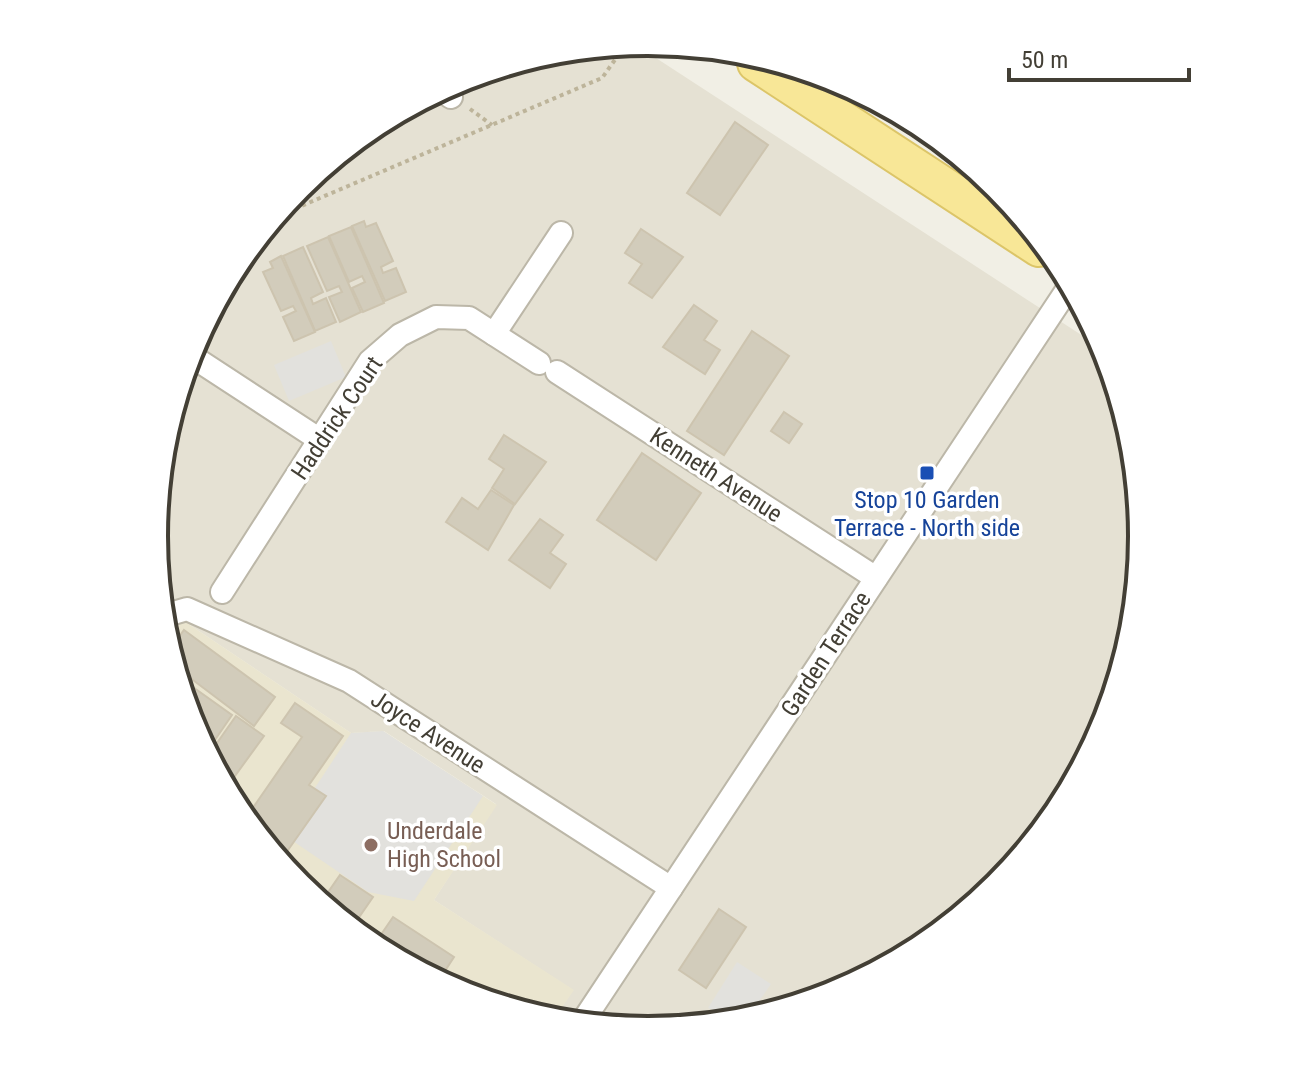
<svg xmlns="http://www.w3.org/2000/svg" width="1297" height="1073" font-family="'Roboto Condensed',sans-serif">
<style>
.residential{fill:#e5e1d3}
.education{fill:#eae5cf}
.parking{fill:#e2e1dd}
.building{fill:#d2ccbb;stroke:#cdc4af;stroke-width:2}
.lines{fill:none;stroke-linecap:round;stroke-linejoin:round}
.street-casing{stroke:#bcb7a8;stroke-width:26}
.primary-casing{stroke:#dcc568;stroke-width:40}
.path{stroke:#bdb49a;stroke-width:4;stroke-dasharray:4 4;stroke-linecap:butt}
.street{stroke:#fff;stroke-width:22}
.primary{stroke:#f8e797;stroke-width:36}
.transit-dot{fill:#1a4fb4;stroke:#fff;stroke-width:3}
.education-dot{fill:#8d6e63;stroke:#fff;stroke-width:3}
.labels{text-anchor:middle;stroke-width:7;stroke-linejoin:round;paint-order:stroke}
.street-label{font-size:24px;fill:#433f35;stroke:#fff}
.transit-label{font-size:24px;fill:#164399;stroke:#fff}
.education-label{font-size:24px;fill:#785e54;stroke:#fff;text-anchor:start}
.rim{fill:none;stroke:#433f35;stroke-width:4}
</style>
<rect width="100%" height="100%" fill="#f1efe5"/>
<path class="residential" d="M 636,45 L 1106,351 L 1143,537 L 1105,726 L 998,886 L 837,994 L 648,1031 L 558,1013 L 573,990 L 434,900 L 496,804 L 384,731 L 351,733 L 169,611 L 154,536 L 192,347 L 299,187 L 460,79 Z"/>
<path class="education" d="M 169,611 L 351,733 L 383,731 L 497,805 L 434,900 L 574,990 L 558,1013 L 459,993 L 299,886 L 191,725 Z"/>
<g class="parking">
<path d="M 331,341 L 346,377 L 289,401 L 274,365 Z"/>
<path d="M 383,731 L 483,796 L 414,901 L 368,892 L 284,835 L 351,733 Z"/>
<path d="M 737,962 L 771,984 L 753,1010 L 729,1015 L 708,1008 Z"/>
</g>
<g class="building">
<path d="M 735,122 L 768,145 L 720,215 L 687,193 Z"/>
<path d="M 364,221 L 366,227 L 376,223 L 393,261 L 381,267 L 383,273 L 396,268 L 406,292 L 385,301 L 352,226 Z"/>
<path d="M 351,227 L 384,303 L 363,312 L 352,288 L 365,282 L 362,276 L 349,282 L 329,236 Z"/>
<path d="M 641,229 L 683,257 L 652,298 L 629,283 L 642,264 L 625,253 Z"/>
<path d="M 328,237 L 361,312 L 340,322 L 329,297 L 342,292 L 339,286 L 327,291 L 307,246 Z"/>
<path d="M 303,247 L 323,292 L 311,298 L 313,304 L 326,298 L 336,322 L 315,331 L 283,256 Z"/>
<path d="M 281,256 L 315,332 L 294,341 L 283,317 L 296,311 L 293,306 L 281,311 L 263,272 L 273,268 L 270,262 Z"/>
<path d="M 694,305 L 717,321 L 704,340 L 720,350 L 705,374 L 663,347 Z"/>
<path d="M 752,331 L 789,356 L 724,455 L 687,431 Z"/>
<path d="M 784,412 L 802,424 L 789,443 L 771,431 Z"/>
<path d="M 504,435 L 546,462 L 515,504 L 492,488 L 504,469 L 489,459 Z"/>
<path d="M 642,453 L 701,493 L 656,560 L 597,520 Z"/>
<path d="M 491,490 L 514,505 L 488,550 L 446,522 L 462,498 L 478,509 Z"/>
<path d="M 540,519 L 563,535 L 550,553 L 566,564 L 550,588 L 509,560 Z"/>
<path d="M 184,630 L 275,697 L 254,726 L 181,671 L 175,642 Z"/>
<path d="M 183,680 L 232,715 L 208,750 L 191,725 Z"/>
<path d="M 295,703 L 343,736 L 309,785 L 326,796 L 281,860 L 250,812 L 302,737 L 281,723 Z"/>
<path d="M 236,716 L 264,736 L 232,780 L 224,774 L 210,753 Z"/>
<path d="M 340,875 L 373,897 L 355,923 L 322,901 Z"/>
<path d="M 719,909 L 746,927 L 706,988 L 679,970 Z"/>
<path d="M 393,917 L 454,957 L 439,980 L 378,939 Z"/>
</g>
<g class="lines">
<g class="street-casing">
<g id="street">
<path d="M 442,91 L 451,97"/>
<path d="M 972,204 L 988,180"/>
<path d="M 494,334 L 561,233"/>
<path d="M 190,355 L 320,440"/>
<path d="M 557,372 L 876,578"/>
<path d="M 222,592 L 370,361 L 400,335 L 436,317 L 469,318 L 539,363"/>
<path d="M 170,614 L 187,609 L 349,681 L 671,888"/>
<path d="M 585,1018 L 1067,290"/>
</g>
</g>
<g class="primary-casing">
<path id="primary" d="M 756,63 L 1039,248"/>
</g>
<g class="path">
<path d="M 470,109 L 492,125"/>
<path d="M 280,215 L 602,78 L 624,47"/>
</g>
<use href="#street" class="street"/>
<use href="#primary" class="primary"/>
</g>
<rect class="transit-dot" x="919" y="465" width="16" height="16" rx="4"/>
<circle class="education-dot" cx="371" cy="845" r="8"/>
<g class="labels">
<g class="street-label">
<text transform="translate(337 418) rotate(-56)" y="8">Haddrick Court</text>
<text transform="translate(716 475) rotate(33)" y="8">Kenneth Avenue</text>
<text transform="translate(826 654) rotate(-57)" y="8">Garden Terrace</text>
<text transform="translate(428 732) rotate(33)" y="8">Joyce Avenue</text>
</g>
<g class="transit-label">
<text x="927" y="508">Stop 10 Garden<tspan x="927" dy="28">Terrace - North side</tspan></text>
</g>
<g class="education-label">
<text x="387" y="839">Underdale<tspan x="387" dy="28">High School</tspan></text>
</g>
</g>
<path d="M0 0H1297V1073H0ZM168 536a480 480 0 1 1 960 0a480 480 0 1 1-960 0Z" fill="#fff" fill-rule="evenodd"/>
<path class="rim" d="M168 536a480 480 0 1 1 960 0a480 480 0 1 1-960 0Z"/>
<path d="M1009 68v12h180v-12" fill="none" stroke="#433f35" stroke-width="4"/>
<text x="1021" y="68" font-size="24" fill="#433f35" stroke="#ffffff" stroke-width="6" paint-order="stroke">50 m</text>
</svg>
